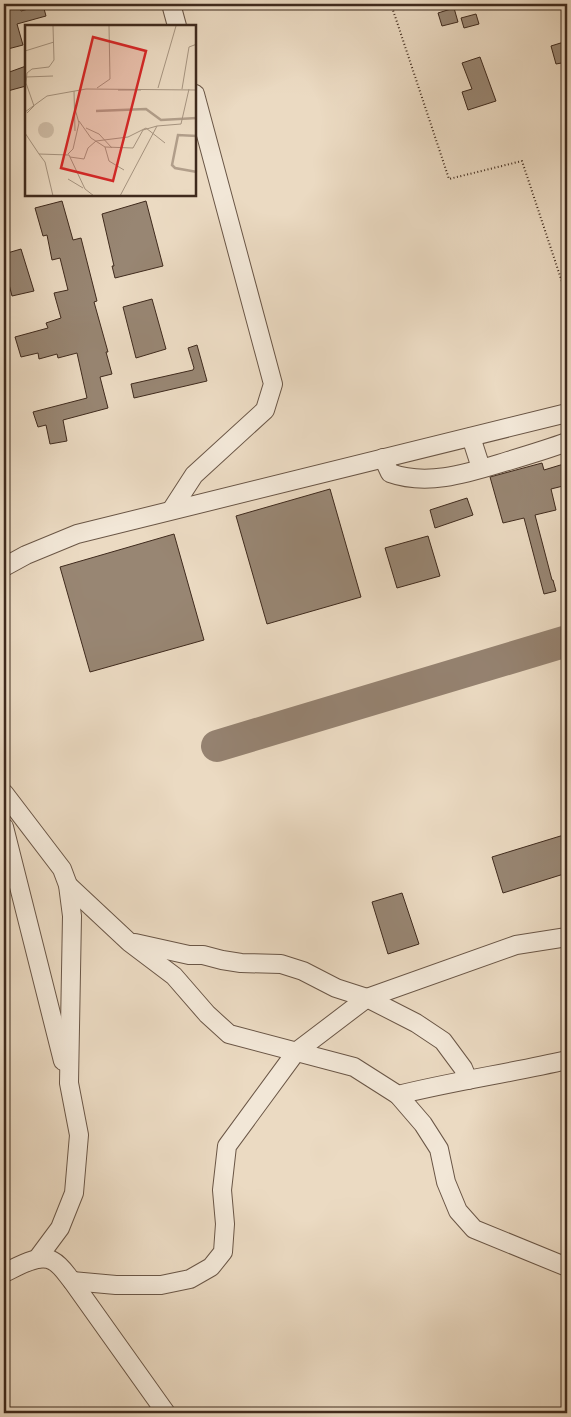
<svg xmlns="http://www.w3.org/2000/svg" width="571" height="1417" font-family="'Libre Caslon Text',serif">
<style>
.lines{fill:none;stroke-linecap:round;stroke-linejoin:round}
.taxiway{stroke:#958270;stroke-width:32}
.building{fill:#988673;stroke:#3f2a1d}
.minor-casing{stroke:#6a5646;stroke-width:20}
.path{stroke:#3f2a1d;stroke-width:2;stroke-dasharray:1 2.5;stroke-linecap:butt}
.minor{stroke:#f2e7d7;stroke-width:18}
.inset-river{fill:none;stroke:#b19e8a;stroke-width:2.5}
.inset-road{fill:none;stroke:#a69480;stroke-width:1}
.view{fill:#d62828;fill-opacity:0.15;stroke:#d62828;stroke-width:2.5}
.inset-edge{fill:none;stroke:#3f2a1d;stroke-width:2.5}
</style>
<rect width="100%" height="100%" fill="#ebdac2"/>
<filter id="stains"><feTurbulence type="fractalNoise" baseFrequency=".004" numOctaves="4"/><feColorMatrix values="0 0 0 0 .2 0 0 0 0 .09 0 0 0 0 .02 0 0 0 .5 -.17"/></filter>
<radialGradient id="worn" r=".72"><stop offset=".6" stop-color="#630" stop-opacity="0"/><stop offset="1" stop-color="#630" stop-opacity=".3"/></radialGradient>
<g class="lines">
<path class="taxiway" d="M 217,746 L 567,641"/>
</g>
<g class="building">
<path d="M 4,4 L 19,4 L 21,11 L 43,5 L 46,16 L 17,24 L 23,45 L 4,50 L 4,39 L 9,38 L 4,19 Z"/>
<path d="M 454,8 L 458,22 L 442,26 L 438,13 Z"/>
<path d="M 476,14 L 479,24 L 464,28 L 461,18 Z"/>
<path d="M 567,41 L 567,62 L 556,64 L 551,46 Z"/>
<path d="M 480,57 L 496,101 L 468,110 L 462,92 L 472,89 L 462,63 Z"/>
<path d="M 26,66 L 26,86 L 4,92 L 4,74 Z"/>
<path d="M 62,201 L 73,240 L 81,238 L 97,301 L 94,302 L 108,352 L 106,352 L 112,374 L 100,377 L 108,408 L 63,420 L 67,441 L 50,444 L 46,425 L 38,427 L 33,412 L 87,398 L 77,353 L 58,358 L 57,354 L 39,359 L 38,353 L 21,357 L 15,337 L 48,328 L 46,323 L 61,318 L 54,293 L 68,290 L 60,258 L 52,260 L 47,235 L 43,236 L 35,208 Z"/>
<path d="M 146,201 L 163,266 L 115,278 L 112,266 L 114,266 L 102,214 Z"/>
<path d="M 21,249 L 34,291 L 12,296 L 4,265 L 4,254 Z"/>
<path d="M 152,299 L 166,349 L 136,358 L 123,307 Z"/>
<path d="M 197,345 L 207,381 L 134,398 L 131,384 L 193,370 L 194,368 L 188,348 Z"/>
<path d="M 542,463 L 544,470 L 567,463 L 567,485 L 551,489 L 556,510 L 535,515 L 552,580 L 553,580 L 556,591 L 544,594 L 524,518 L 503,523 L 490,477 Z"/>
<path d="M 330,489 L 361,597 L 267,624 L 236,516 Z"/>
<path d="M 467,498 L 473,515 L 435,528 L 430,510 Z"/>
<path d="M 174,534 L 204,640 L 90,672 L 60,567 Z"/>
<path d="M 428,536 L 440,576 L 397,588 L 385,548 Z"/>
<path d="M 567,834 L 567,873 L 503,893 L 492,857 Z"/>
<path d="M 402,893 L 419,944 L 388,954 L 372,902 Z"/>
</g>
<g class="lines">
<g class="minor-casing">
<g id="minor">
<path d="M 171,4 L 177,26"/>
<path d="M 471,437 L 481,468"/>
<path d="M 383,458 L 390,473 C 429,487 471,472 508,461 C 528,455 548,449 567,442"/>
<path d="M 172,509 L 194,475 L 265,410 L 273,384 L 195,94"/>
<path d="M 4,567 L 26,555 L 77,534 L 567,413"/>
<path d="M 4,793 L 62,869 L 68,885 L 72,916 L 69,1083 L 79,1135 L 74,1193 L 60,1228 L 37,1259"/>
<path d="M 4,827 L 63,1061"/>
<path d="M 68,885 L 129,942 L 174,976 L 207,1014 L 229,1034 L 354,1067 L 398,1095 C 454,1081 511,1073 567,1060"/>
<path d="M 135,943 L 189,955 L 203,955 L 222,960 L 241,963 L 281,964 L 303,971 L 336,988 L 367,998 L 416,1023 L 443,1041 L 463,1068 L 468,1080"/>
<path d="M 398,1095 L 423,1124 L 439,1149 L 446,1182 L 458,1211 L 474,1229 L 567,1267"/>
<path d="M 4,1273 C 17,1267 39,1253 53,1261 C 61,1265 66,1274 72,1281 L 166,1413"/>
<path d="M 72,1281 L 116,1285 L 161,1285 L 190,1279 L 211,1267 L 223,1252 L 225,1224 L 222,1190 L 227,1146 L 296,1052 L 367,998 L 516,945 L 567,937"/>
</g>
</g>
<path class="path" d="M 391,4 L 449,179 L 522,161 L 567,297"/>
<use href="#minor" class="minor"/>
</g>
<g transform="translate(25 25)">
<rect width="171" height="171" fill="#ebdac2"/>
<path d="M13 105a8 8 0 1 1 16 0a8 8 0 1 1-16 0Z" fill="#cebca6"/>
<path class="inset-river" d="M 71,86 L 121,84 L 136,95 L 172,93M 172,111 L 153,110 L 147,140 L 150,143 L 172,147"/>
<path class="inset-road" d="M 0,26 L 29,17M 1,52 L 28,51M 72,63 L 85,54 L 84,1M 133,63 L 151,1M 157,64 L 164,22 L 172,19M 93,65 L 116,65M 49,66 L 50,106M 0,87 L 22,71 L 61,64 L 172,65M 2,88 L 9,81 L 1,58 L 2,48 L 7,44 L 24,42 L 29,35 L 28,1M 54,96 L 66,113 L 80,122 L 108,123 L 118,105 L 132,101M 61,103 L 74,109 L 87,123M 0,108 L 14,129 L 44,130 L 60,164 L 69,171M 80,122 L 84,136 L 99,145M 14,129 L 20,137 L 28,171M 43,129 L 48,124 L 54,98 L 50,84M 45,132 L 59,134 L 63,123 L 71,116 L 103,112 L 121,103 L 140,118M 43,154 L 58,163M 95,171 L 132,101 L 156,99 L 164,64"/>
<path class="view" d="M 68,12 L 121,26 L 88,156 L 36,143 Z"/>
<rect width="171" height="171" class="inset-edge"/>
</g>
<rect width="571" height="1417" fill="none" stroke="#ebdac2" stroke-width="20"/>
<rect x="5" y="5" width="561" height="1407" fill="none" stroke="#3f2a1d" stroke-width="2.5"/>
<rect x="10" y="10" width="551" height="1397" fill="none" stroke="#3f2a1d"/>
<rect width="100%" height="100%" filter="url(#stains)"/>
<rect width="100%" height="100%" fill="url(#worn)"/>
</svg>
